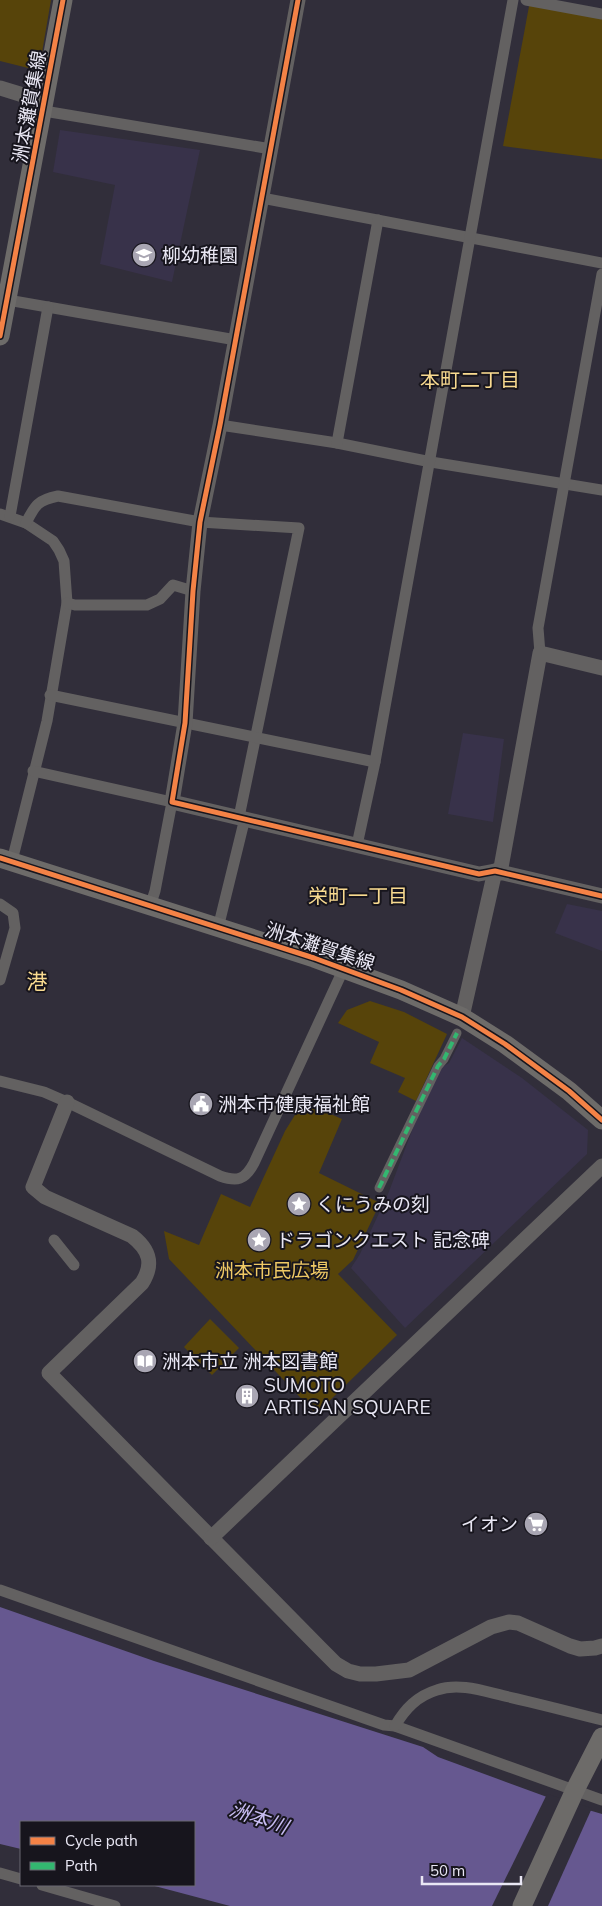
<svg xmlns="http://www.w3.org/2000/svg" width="602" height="1906" font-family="Mulish,'Noto Sans JP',sans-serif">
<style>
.built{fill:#38324a}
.green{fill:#57440a}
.water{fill:#665890}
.pier{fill:#312e3a}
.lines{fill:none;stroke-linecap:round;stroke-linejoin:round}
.pedestrian{stroke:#636161;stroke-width:9}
.minor{stroke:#636161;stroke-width:11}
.tertiary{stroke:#636161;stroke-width:15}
.primary{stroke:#6d6b69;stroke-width:19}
.quiet{stroke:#33b770;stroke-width:4;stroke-dasharray:8 4;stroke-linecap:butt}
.cycleway-casing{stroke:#17151d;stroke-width:8}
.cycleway{stroke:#f48246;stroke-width:5}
.labels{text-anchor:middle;stroke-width:4;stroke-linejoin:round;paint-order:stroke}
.street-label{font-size:19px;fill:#e9e7f4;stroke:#17151d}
.poi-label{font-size:19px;fill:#e9e7f4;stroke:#17151d;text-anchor:start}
.park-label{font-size:19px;fill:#efc965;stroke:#17151d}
.neighbourhood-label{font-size:20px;fill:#f9db90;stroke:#17151d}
.water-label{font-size:20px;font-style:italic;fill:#c7bcf1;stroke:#17151d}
.quarter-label{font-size:21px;fill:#f9db90;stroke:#17151d}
</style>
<rect width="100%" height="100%" fill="#312e3a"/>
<g class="built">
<path d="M 60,130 L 200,150 L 172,282 L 100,264 L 115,185 L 53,172 Z"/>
<path d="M 463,733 L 504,739 L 493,822 L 448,814 Z"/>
<path d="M 567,904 L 602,911 L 602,951 L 555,933 Z"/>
<path d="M 462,1038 L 522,1078 L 588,1130 L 587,1154 L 405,1328 L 351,1268 L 360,1254 L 388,1194 L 413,1128 L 442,1067 L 449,1063 Z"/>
</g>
<g class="green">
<path d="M 0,0 L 51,0 L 40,64 L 32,69 L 0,61 Z"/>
<path d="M 530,1 L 602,17 L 602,159 L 503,146 Z"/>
<path d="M 370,1001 L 404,1012 L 447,1034 L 416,1101 L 398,1092 L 405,1078 L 370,1063 L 379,1042 L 338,1023 L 347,1010 Z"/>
<path d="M 303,1102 L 342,1119 L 319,1173 L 380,1203 L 353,1260 L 338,1274 L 397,1335 L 316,1414 L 169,1259 L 164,1231 L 199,1245 L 221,1194 L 250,1207 L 285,1131 Z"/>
<path d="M 210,1319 L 239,1348 L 212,1375 L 184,1347 Z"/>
</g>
<path class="water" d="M 0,1607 L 154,1661 L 423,1747 L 438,1757 L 558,1801 L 602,1814 L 602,1906 L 230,1906 L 151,1885 L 194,1885 L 194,1822 L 21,1822 L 21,1849 L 0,1844 Z"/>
<path class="pier" d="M 547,1794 L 592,1808 L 548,1906 L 492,1906 Z"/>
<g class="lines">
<path class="pedestrian" d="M 379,1188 L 438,1066 L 444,1059 L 457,1033"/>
<g class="minor">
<path d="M 526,0 L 602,14"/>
<path d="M 44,111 L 271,149"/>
<path d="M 262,198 L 602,263"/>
<path d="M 2,299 L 236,340"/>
<path d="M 220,425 L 337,443 L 431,462 L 602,490"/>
<path d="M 337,443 L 378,220"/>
<path d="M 0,514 L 26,523 L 53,541 L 59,550 L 64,561 L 67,603 L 47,721 L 12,861"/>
<path d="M 10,516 L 48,307"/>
<path d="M 26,523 C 35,505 38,500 58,496 L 200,522 L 299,528 L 239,817"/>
<path d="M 67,603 L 75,605 L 147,605 L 160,599 L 173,585 L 193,591"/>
<path d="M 540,653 L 538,628 L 602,274"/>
<path d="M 50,695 L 375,762"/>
<path d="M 33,771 L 172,802 L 155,891 L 150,906"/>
<path d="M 357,845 L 375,762 L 513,0"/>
<path d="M 0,904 L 13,913 L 15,928 L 0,980"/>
<path d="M 218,928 L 245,818"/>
<path d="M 0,1081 L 44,1092 L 67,1102 L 220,1176 C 237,1182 245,1180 254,1163 L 344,968"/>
<path d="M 54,1240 L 74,1265"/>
<path d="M 0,1590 L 384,1725 L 395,1726 L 602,1800"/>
<path d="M 395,1726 C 405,1709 417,1696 437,1690 C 460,1682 486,1692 509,1697 C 540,1704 571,1712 602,1720"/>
<path d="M 0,1873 L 21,1879"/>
<path d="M 42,1885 L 115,1906"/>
</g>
<g class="tertiary">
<path d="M 298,0 L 220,425 L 200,522 L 193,591 L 185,723 L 172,802 L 479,874 L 495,871 L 602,896"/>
<path d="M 0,88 L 23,95 L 46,98"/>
<path d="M 500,873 L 540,653 L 602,668"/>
<path d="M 462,1017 L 495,871"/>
<path d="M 67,1102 L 33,1187 L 45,1197 L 132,1236 C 150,1250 154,1264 142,1283 L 49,1373 L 320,1648 L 336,1664 L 348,1671 L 360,1674 L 376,1674 L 409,1670 L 491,1627 L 509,1622 L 518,1623 L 570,1646 L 580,1649 L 595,1648 L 602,1646"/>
<path d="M 211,1538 L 602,1166"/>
</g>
<g class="primary">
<path d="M 0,336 L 63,0"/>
<path d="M 0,858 L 314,958 L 401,990 L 462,1017 L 505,1044 L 569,1091 L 602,1120"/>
<path d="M 522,1906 L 575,1790 L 602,1737"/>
</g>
<path class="quiet" d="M 379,1188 L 438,1066 L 444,1059 L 457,1033"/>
<g class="cycleway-casing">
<g id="cycleway">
<path d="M 298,0 L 220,425 L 200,522 L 193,591 L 185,723 L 172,802 L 479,874 L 495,871 L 602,896"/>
<path d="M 0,336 L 63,0"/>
<path d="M 0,858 L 314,958 L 401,990 L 462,1017 L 505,1044 L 569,1091 L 602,1120"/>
</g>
</g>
<use href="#cycleway" class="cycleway"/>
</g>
<defs>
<g id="school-disc" transform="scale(1.25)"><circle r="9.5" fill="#a9a6b3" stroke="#17151d"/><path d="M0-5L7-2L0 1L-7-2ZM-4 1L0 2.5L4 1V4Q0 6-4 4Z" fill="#fff"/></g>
<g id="civic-disc" transform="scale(1.25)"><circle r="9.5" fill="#a9a6b3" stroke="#17151d"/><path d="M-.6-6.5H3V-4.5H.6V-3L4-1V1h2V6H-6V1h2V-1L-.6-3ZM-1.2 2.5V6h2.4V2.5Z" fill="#fff"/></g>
<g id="sight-disc" transform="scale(1.25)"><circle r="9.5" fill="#a9a6b3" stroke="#17151d"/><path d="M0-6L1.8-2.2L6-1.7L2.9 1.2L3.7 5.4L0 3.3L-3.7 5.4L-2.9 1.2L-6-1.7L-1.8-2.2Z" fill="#fff"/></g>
<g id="library-disc" transform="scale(1.25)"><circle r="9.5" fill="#a9a6b3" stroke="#17151d"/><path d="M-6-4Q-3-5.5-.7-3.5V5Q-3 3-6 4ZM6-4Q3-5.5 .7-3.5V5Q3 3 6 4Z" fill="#fff"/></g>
<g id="building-disc" transform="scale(1.25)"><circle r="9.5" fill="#a9a6b3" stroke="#17151d"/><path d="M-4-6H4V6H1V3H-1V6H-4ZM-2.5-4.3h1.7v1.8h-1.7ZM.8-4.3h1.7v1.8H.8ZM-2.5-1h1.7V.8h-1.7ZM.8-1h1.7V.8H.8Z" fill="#fff"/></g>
<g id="supermarket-disc" transform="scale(1.25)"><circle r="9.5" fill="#a9a6b3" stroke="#17151d"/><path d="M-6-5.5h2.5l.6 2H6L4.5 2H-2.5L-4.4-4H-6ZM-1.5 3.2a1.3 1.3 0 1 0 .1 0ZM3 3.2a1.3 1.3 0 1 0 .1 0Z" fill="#fff"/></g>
</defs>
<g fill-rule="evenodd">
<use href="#school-disc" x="144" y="255"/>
<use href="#civic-disc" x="201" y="1104"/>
<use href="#sight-disc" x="299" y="1204"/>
<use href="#sight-disc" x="259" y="1240"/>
<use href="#library-disc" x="145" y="1361"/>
<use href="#building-disc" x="247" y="1396"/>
<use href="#supermarket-disc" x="536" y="1524"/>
</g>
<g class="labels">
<g class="street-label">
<text transform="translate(29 107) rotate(-80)" y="7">洲本灘賀集線</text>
<text transform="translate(320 946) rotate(18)" y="7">洲本灘賀集線</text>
</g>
<g class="poi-label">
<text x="162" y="262">柳幼稚園</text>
<text x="218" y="1111">洲本市健康福祉館</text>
<text x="316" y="1211">くにうみの刻</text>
<text x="276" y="1247">ドラゴンクエスト 記念碑</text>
<text x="162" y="1368">洲本市立 洲本図書館</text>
<text x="264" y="1392">SUMOTO<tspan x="264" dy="22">ARTISAN SQUARE</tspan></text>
<text x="518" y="1531" text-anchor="end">イオン</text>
</g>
<g class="park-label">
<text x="272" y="1277">洲本市民広場</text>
</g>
<g class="neighbourhood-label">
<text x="470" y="387">本町二丁目</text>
<text x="358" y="903">栄町一丁目</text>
</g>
<g class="water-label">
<text transform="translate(259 1818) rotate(19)" y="7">洲本川</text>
</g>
<g class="quarter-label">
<text x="37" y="989">港</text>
</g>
</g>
<rect x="20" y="1821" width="175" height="65" fill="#17151d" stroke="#6b6973"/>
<rect x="30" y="1837" width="25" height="8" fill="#f48246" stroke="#6b6973"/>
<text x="65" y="1846" font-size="15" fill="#e9e7f4">Cycle path</text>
<rect x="30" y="1862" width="25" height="8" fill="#33b770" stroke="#6b6973"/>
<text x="65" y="1871" font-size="15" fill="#e9e7f4">Path</text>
<path d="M422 1876v8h99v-8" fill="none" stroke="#e9e7f4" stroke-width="2.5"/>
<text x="430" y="1876" font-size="15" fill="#e9e7f4" stroke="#17151d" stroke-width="4" paint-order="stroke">50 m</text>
</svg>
